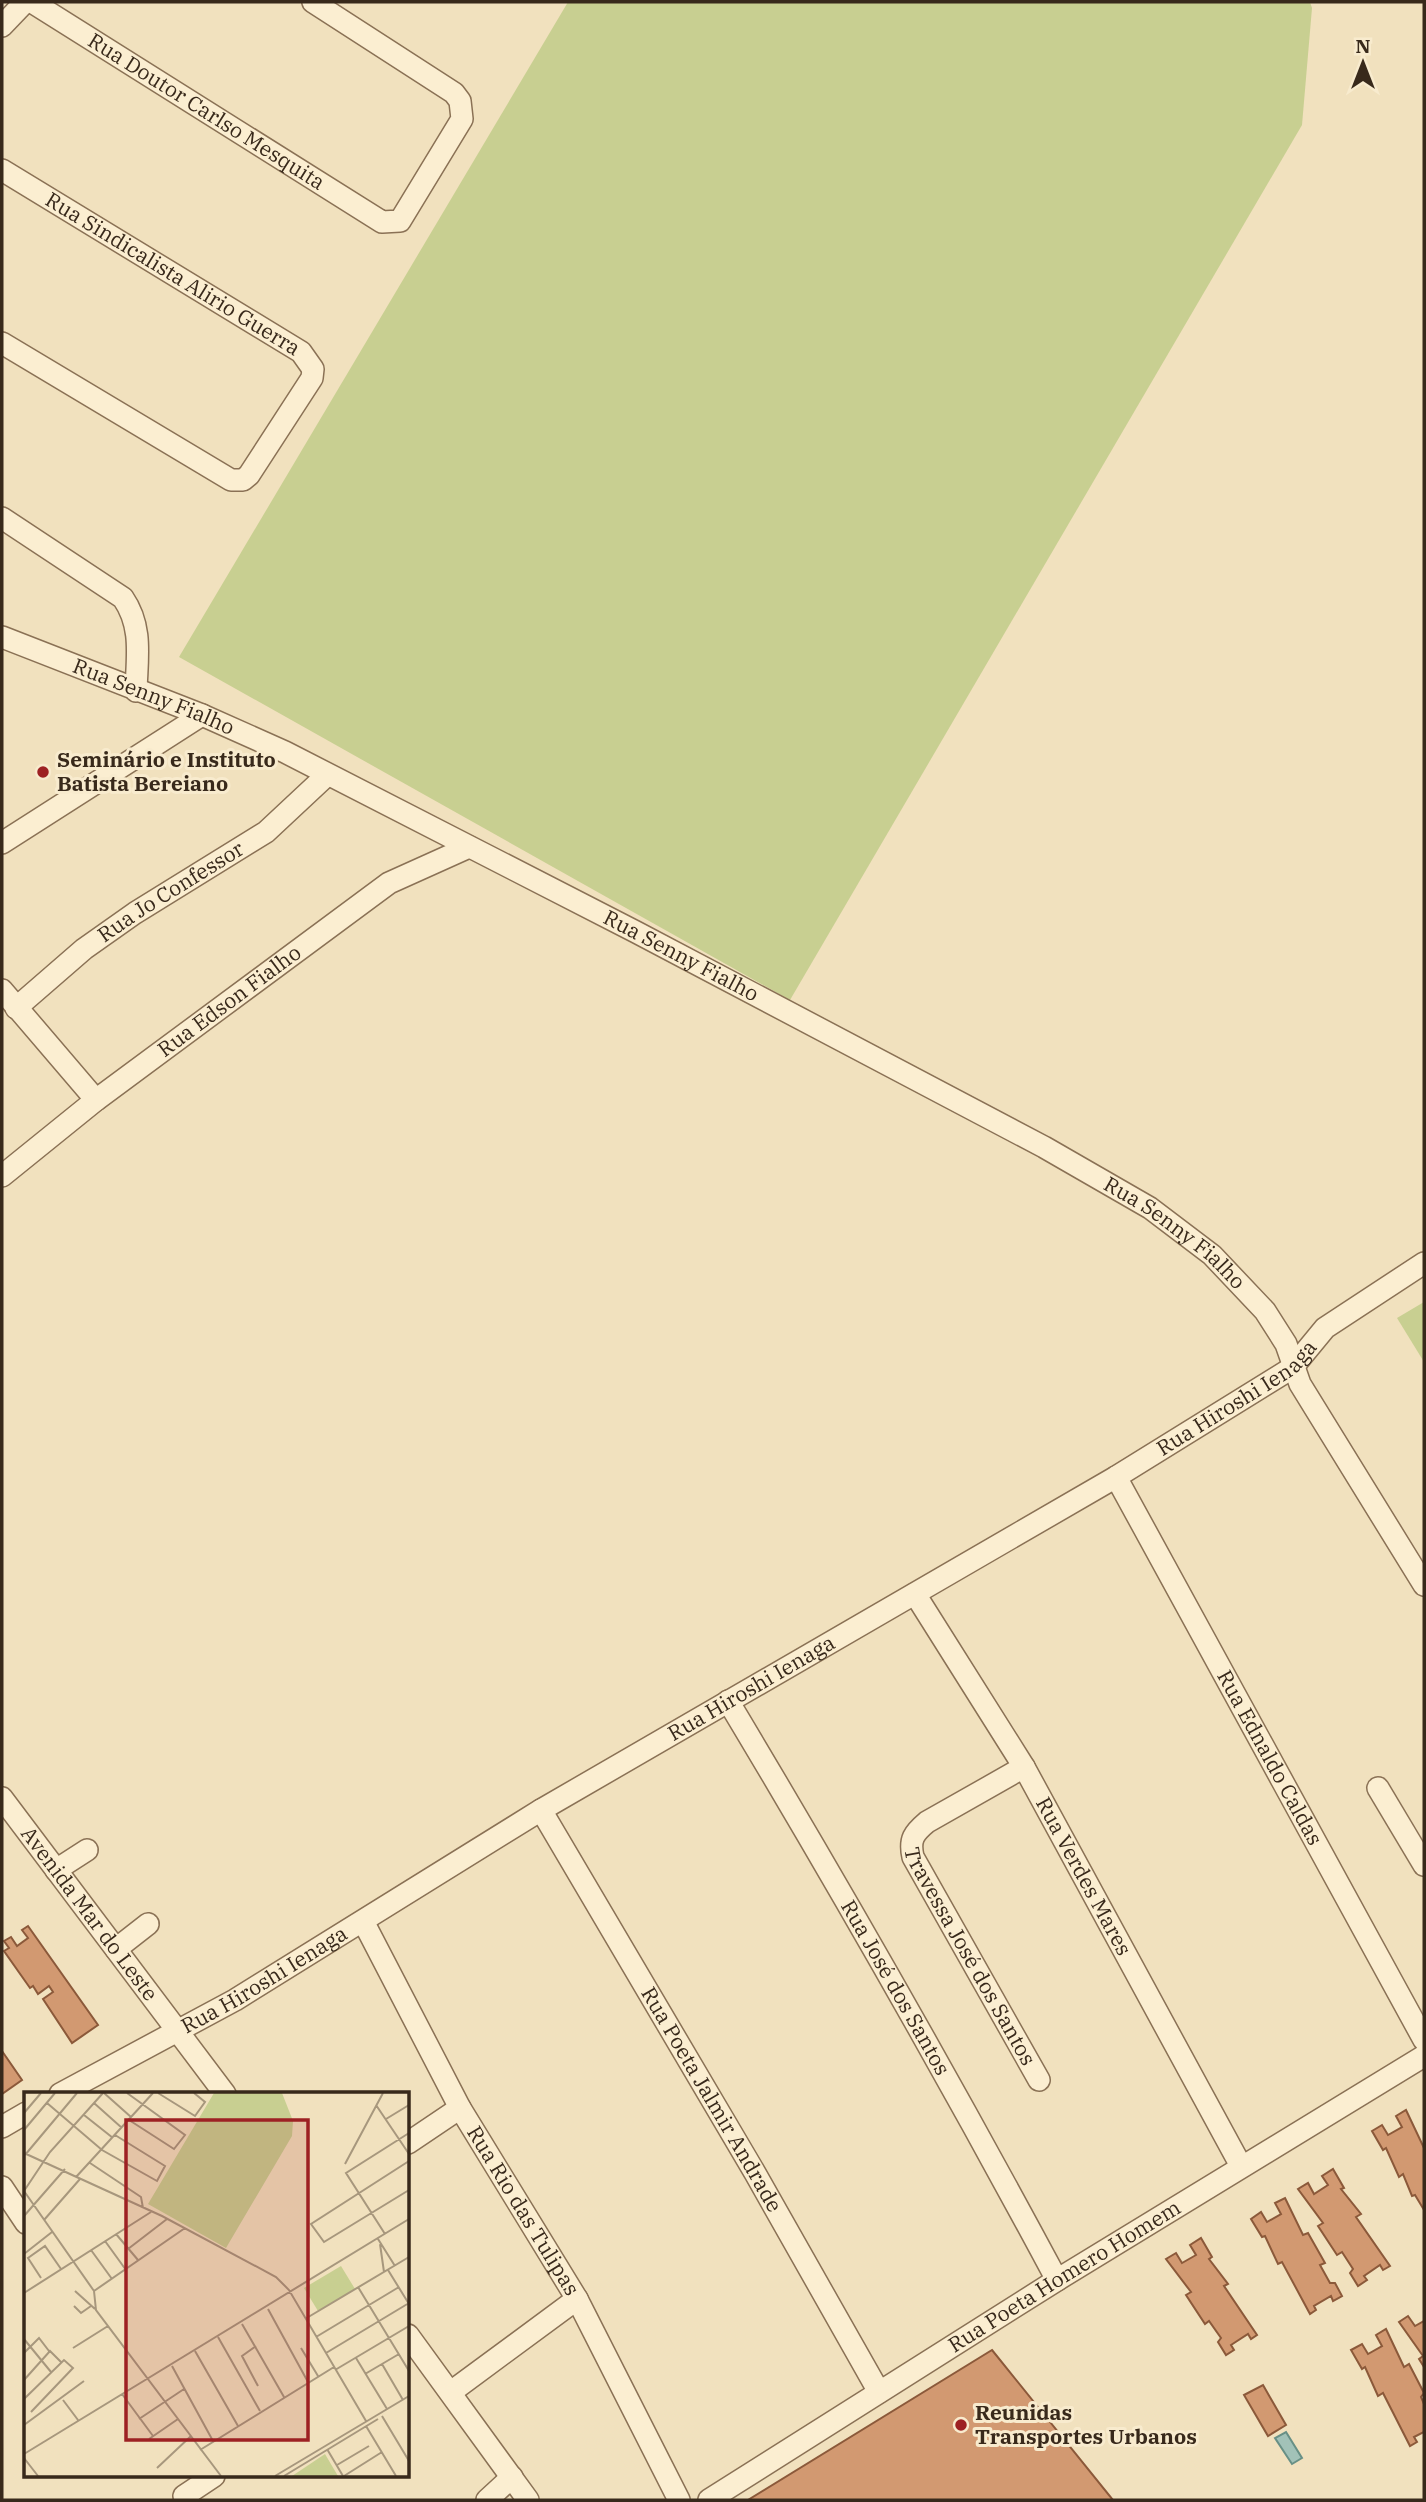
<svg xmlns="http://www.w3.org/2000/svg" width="1426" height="2502" font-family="'IBM Plex Serif',serif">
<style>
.green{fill:#c8cf91}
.water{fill:#a2c2b8;stroke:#689086;stroke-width:2}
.building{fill:#d29971;stroke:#8b593a;stroke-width:2}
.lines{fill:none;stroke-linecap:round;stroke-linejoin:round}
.street-casing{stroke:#8a7155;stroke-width:24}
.street{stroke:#fbeed1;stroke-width:21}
.poi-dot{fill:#9d2123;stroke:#f8ebce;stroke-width:2.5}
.labels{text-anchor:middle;stroke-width:6;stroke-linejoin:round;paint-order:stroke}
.street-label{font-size:21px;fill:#38291b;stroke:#f8ebce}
.poi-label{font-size:21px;font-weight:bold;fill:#38291b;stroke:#f8ebce;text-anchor:start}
.inset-road{fill:none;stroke:#a7977d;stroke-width:2}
.view{fill:#9d2123;fill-opacity:0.15;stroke:#9d2123;stroke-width:3.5}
.inset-edge{fill:none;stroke:#38291b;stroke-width:3.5}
</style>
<rect width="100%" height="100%" fill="#f1e1be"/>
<g class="green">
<path d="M 568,2 L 1310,2 L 1312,8 L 1302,125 L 790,1000 L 179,657 Z"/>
<path d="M 1424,1302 L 1424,1362 L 1397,1318 Z"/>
</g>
<path class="water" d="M 1286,2432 L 1302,2458 L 1292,2464 L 1275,2438 Z"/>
<g class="building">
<path d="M 28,1926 L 98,2025 L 72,2043 L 43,1999 L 53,1992 L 49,1986 L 38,1994 L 33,1986 L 30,1988 L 4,1951 L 9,1948 L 4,1941 L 11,1937 L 17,1946 L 28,1938 L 22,1930 Z"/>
<path d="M 2,2051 L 22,2080 L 2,2094 Z"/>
<path d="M 1406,2110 L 1424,2148 L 1424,2210 L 1415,2195 L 1412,2196 L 1403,2174 L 1399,2177 L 1386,2148 L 1383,2150 L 1372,2131 L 1382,2125 L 1388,2135 L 1402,2127 L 1396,2116 Z"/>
<path d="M 1333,2169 L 1344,2188 L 1341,2189 L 1361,2214 L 1356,2217 L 1390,2266 L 1383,2270 L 1380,2265 L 1364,2276 L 1367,2280 L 1358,2286 L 1350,2273 L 1353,2269 L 1342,2252 L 1337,2255 L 1318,2226 L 1323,2223 L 1298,2189 L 1308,2183 L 1314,2194 L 1328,2185 L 1322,2176 Z"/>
<path d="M 1285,2198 L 1303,2235 L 1308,2233 L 1325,2263 L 1320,2265 L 1330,2283 L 1335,2283 L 1342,2296 L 1333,2301 L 1331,2296 L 1314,2306 L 1316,2310 L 1310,2314 L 1282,2262 L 1278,2264 L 1265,2236 L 1262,2237 L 1251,2219 L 1261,2212 L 1267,2222 L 1281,2214 L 1275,2203 Z"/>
<path d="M 1201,2238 L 1212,2257 L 1209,2259 L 1228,2284 L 1224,2286 L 1257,2335 L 1251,2339 L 1248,2334 L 1231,2345 L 1234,2350 L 1226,2355 L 1218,2342 L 1221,2338 L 1209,2321 L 1205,2324 L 1186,2295 L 1191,2292 L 1166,2259 L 1176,2253 L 1182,2263 L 1196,2255 L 1190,2245 Z"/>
<path d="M 1408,2316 L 1415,2326 L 1424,2321 L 1424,2367 L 1419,2359 L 1423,2356 L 1399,2322 Z"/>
<path d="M 1386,2329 L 1404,2367 L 1409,2364 L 1424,2393 L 1421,2397 L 1424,2404 L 1424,2432 L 1414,2437 L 1417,2442 L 1410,2446 L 1383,2393 L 1378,2396 L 1365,2367 L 1362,2369 L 1351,2350 L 1362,2344 L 1368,2354 L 1382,2346 L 1376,2335 Z"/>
<path d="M 992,2350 L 1113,2500 L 748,2500 Z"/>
<path d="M 1263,2385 L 1286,2425 L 1268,2436 L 1244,2395 Z"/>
</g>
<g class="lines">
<g class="street-casing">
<g id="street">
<path id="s1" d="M 32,2 L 382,222 L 400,221 L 462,119 L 460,101 L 454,93 L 313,2"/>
<path d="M 2,26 L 25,2"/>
<path id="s2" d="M 2,170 L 301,352 L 313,369 L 312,378 L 249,475 L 243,480 L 231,480 L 2,343"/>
<path d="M 2,518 L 123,598 C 143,627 137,657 136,691"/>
<path id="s3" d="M 2,637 L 202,715 L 285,752 L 636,932 L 1044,1147 L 1150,1208 L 1212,1255 L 1265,1311 L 1286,1344 L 1300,1384 L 1424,1585"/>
<path d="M 2,843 L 202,715"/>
<path d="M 2,990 L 96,1100"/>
<path id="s4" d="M 16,1008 L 84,949 L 135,913 L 266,832 L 327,775"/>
<path id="s5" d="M 2,1176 L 96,1100 L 389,883 L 469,847"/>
<path id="s6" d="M 1116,1477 L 1424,2040"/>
<path id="s7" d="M 915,1594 L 1024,1767 L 1241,2166"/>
<path id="s8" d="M 728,1701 C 842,1891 952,2084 1057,2280"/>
<path id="s9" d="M 1024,1767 L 927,1822 C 914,1833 909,1839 913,1857 L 1039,2080"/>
<path d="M 1378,1788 L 1424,1865"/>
<path id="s10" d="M 2,1798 L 225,2094"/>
<path id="s11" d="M 541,1810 L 755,2173 L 879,2392"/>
<path d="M 56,1870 L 87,1850"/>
<path id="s12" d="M 364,1923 L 460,2108 L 577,2299 L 679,2500"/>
<path d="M 116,1949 L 148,1924"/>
<path id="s13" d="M 60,2094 L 235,2000 L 541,1810 L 1116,1477 L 1292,1368 L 1325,1328 L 1424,1263"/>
<path d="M 2,2127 L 26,2113"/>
<path d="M 408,2143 L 460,2108"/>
<path d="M 2,2187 L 26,2223"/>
<path d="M 408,2335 L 528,2500"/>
<path d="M 451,2392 L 577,2299"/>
<path d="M 184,2496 L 214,2476"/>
<path d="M 487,2500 L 512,2477"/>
<path id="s14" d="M 709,2500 L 1057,2280 L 1424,2056"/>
</g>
</g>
<use href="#street" class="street"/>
</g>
<g class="poi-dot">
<circle cx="43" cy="772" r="7"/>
<circle cx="961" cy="2425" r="7"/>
</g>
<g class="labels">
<g class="street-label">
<text dy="7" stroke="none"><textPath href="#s1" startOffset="206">Rua Doutor Carlso Mesquita</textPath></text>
<text dy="7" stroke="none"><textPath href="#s2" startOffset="200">Rua Sindicalista Alirio Guerra</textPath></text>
<text dy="7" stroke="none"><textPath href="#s3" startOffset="163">Rua Senny Fialho</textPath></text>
<text dy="7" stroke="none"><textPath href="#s4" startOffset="194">Rua Jo Confessor</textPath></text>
<text dy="7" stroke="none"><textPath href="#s3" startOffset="751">Rua Senny Fialho</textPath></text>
<text dy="7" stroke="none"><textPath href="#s5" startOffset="287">Rua Edson Fialho</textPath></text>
<text dy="7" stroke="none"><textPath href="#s3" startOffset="1318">Rua Senny Fialho</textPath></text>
<text dy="7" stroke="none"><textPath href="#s13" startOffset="1368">Rua Hiroshi Ienaga</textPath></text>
<text dy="7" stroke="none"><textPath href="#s13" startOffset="802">Rua Hiroshi Ienaga</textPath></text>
<text dy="7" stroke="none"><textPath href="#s6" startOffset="320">Rua Ednaldo Caldas</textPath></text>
<text dy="7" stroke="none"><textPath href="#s7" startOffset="329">Rua Verdes Mares</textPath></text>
<text dy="7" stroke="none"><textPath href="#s10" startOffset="145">Avenida Mar do Leste</textPath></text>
<text dy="7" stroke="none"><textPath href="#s9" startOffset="266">Travessa José dos Santos</textPath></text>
<text dy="7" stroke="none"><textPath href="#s13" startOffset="234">Rua Hiroshi Ienaga</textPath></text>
<text dy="7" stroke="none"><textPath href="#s8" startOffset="332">Rua José dos Santos</textPath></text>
<text dy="7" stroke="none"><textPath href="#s11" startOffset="336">Rua Poeta Jalmir Andrade</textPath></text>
<text dy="7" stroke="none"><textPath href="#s12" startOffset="329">Rua Rio das Tulipas</textPath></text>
<text dy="7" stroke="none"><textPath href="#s14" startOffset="420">Rua Poeta Homero Homem</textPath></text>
</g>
<g class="poi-label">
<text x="57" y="767">Seminário e Instituto<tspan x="57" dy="24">Batista Bereiano</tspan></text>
<text x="975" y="2420">Reunidas<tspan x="975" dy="24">Transportes Urbanos</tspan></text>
</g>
</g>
<g transform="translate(24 2092)">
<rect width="385" height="385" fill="#f1e1be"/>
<path d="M 190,1 L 258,1 L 269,29 L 268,44 L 202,156 L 124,112 ZM 317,174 L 331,197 L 294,219 L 280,196 ZM 301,362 L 314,384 L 268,384 Z" fill="#c8cf91"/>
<path class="inset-road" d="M 80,1 L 107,25M 103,1 L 161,43 L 150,57 L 105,28M 134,1 L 171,24 L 181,10 L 170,1M 23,11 L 78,58 L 133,89 L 141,74 L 91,43M 70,11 L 98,36M 352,13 L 385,62M 0,21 L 17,1M 60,23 L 89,46M 362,27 L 385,13M 0,38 L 31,1M 0,61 L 138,124 L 252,185 L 265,198 L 342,329M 1,63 L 53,1M 385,69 L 287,132 L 300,150 L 385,98M 66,71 L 117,105 L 119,116M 321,72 L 359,1M 52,85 L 129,1M 0,99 L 70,199 L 72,218 L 197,384M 0,99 L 26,60 L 79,1M 0,124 L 41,77M 20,128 L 56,87M 92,142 L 114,168M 361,142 L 322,81 L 385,41M 354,147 L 371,174M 81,149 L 102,178M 356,152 L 360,180M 104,157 L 143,127M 67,158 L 88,187M 0,162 L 28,140M 364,178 L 385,212M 17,186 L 4,166 L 21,154 L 37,177M 334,195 L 385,279M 51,199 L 71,217M 70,199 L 161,136M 0,201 L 127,120M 50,214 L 57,221 L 67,214M 244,217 L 284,290M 281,227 L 385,165M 218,232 L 260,305M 194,245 L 236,319M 292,245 L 375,195M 0,247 L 27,280M 232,254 L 218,264 L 234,294M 49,256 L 84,234M 277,256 L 294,284M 171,259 L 214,334M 0,261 L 15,246 L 25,259M 302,261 L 385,211M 332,266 L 363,317M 358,272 L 379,308M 148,274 L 189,349M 311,278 L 385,234M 341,282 L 375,262M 0,288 L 26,259 L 37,270M 98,302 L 129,344M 0,307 L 40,268 L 49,276 L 7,320M 39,308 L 54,328M 358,324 L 385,369M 115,327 L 160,297M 0,333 L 60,289M 342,334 L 372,384M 125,347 L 154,327M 303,357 L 319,384M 176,358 L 310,275M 0,362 L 385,127M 0,366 L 14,384M 313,373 L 345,354M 133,376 L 167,344M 251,384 L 385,304M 260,384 L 354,327M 320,384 L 358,360"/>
<path class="view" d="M 102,28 L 284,28 L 284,348 L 102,348 Z"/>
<rect width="385" height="385" class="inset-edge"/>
</g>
<rect width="1426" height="2502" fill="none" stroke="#38291b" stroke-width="7"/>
<g transform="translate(1363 63)" stroke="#f8ebce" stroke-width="5" paint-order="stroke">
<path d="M0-5L12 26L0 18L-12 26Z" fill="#38291b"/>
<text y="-10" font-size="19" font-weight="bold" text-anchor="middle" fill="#38291b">N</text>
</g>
</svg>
